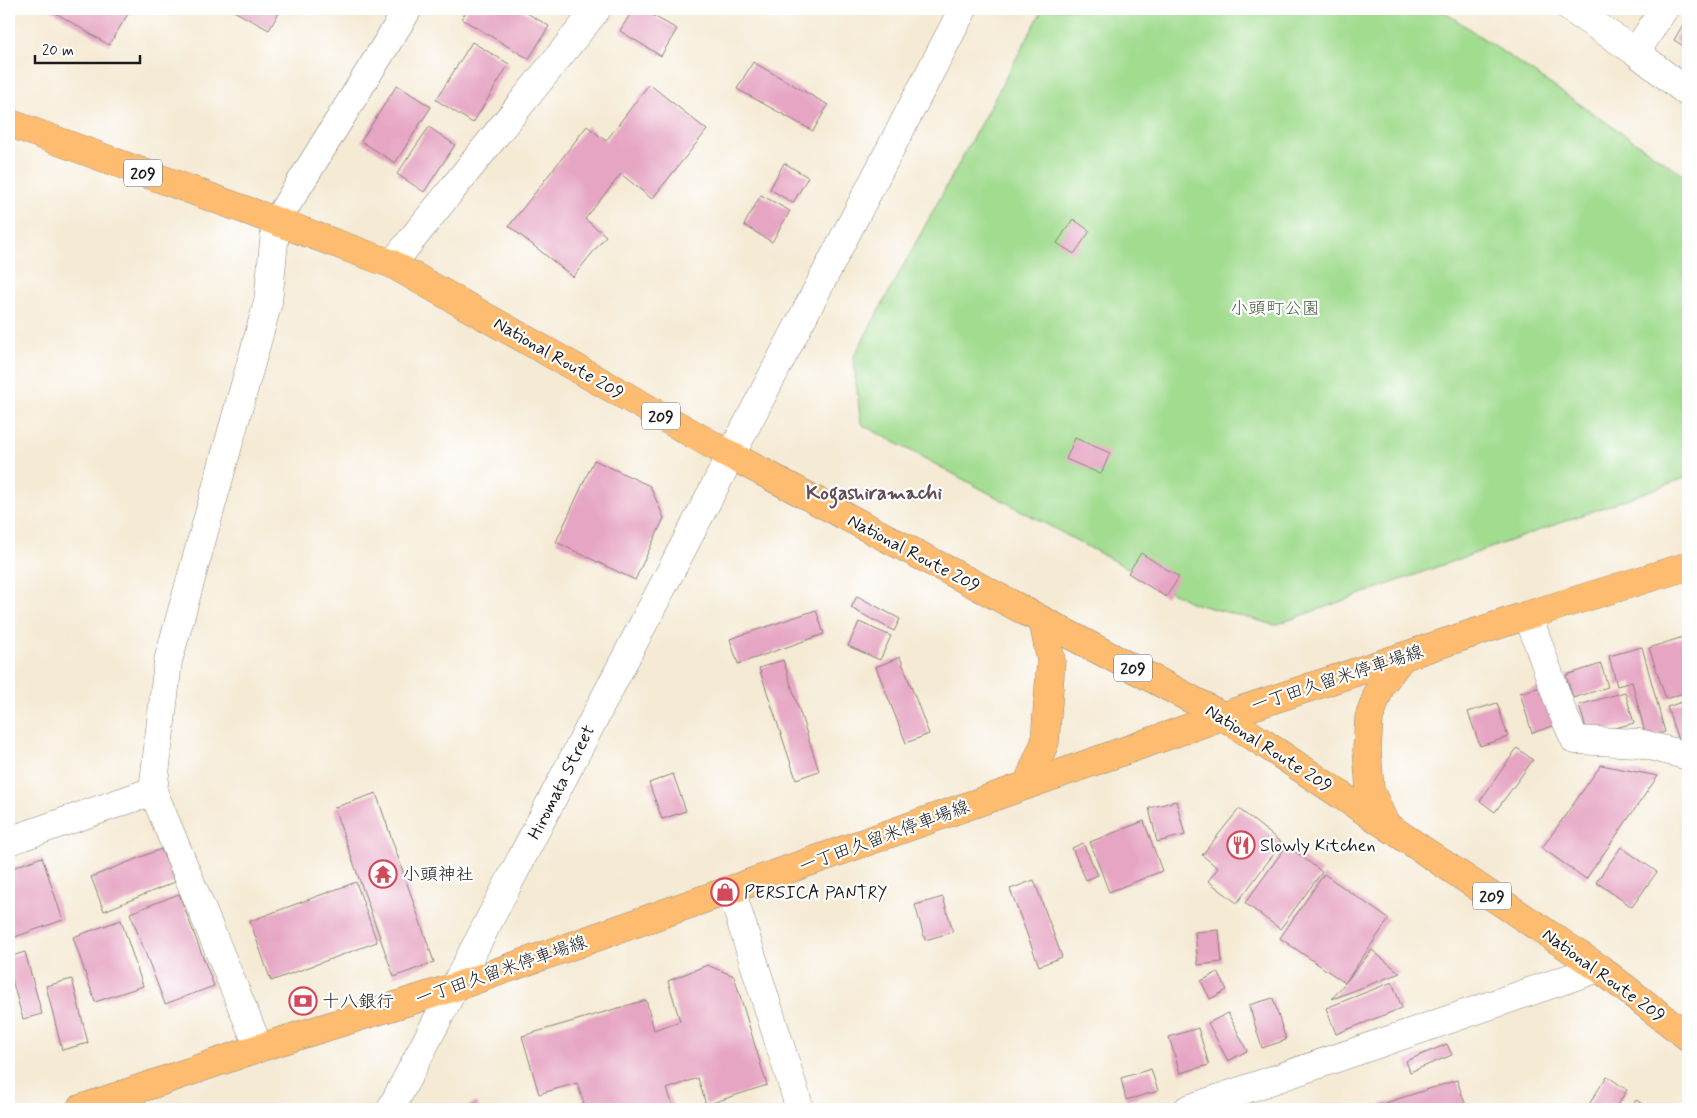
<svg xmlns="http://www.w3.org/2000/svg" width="1697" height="1118" font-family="Mynerve,'Klee One',sans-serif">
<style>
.green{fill:#a1dc8f;stroke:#5e7c56}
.building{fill:#e6a5c3}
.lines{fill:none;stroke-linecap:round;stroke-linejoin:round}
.minor-casing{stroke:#888378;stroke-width:29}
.major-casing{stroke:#888378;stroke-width:29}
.highway-casing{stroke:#888378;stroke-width:29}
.minor{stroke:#fff;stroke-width:28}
.major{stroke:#febc70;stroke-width:28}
.highway{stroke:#febc70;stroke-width:28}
.labels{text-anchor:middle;stroke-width:4.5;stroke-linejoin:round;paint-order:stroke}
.shield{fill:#fff;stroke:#606060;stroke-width:1}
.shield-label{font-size:16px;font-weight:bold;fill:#1c1c1c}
.park-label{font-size:18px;fill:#4b5f44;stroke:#fff}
.street-label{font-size:18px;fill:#1c1c1c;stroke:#fff}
.poi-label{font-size:18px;fill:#1c1c1c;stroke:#fff;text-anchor:start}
.quarter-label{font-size:20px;font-weight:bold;fill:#634c56;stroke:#fff}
</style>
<rect width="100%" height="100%" fill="#fff"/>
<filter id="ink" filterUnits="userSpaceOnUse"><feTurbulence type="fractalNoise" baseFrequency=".02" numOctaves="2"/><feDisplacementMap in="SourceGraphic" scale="10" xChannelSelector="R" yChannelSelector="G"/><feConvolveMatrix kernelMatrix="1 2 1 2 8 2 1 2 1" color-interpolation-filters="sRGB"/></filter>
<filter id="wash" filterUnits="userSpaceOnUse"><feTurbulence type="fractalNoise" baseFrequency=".0096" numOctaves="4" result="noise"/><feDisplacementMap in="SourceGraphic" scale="20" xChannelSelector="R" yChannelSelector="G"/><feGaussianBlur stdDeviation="1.12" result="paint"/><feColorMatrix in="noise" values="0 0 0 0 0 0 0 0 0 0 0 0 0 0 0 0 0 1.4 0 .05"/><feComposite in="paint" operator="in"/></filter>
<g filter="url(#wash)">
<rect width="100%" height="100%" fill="#f5ead4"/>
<path class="green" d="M 1043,9 L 1440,9 L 1688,178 L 1688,477 L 1275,625 L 1192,603 L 861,424 L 853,358 Z"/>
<g id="blocks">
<g class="building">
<path d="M 49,9 L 131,9 L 109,45 Z"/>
<path d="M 230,9 L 281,9 L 269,30 Z"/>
<path d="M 467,9 L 520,9 L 549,26 L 529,59 L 462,19 Z"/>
<path d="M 633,9 L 641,9 L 677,29 L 661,56 L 620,31 Z"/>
<path d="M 1688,16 L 1688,49 L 1674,40 Z"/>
<path d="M 472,42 L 509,64 L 473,123 L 436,100 Z"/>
<path d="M 753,62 L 828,105 L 813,131 L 737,89 Z"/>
<path d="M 649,84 L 707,130 L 652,199 L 621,174 L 585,219 L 606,236 L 573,277 L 509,226 L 587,126 L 606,141 Z"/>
<path d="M 397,85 L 431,107 L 395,163 L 361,141 Z"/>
<path d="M 429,127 L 455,145 L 424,192 L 397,174 Z"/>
<path d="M 784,163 L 808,177 L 793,203 L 770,189 Z"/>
<path d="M 761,195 L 790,211 L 772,242 L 744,225 Z"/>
<path d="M 1073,219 L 1090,231 L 1074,254 L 1057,243 Z"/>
<path d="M 1075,438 L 1110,453 L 1101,474 L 1066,459 Z"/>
<path d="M 594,460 L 650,486 L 664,518 L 635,580 L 556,542 Z"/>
<path d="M 1141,553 L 1179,577 L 1166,597 L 1128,573 Z"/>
<path d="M 857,596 L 900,619 L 894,631 L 851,608 Z"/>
<path d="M 816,610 L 824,634 L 738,664 L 730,639 Z"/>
<path d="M 859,622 L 891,636 L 880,660 L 848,646 Z"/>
<path d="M 1683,637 L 1688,654 L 1688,691 L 1666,699 L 1649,648 Z"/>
<path d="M 1642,647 L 1665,732 L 1646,737 L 1632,682 L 1617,686 L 1609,656 Z"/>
<path d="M 900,657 L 929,734 L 906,743 L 876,667 Z"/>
<path d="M 783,660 L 819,771 L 796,779 L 759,668 Z"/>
<path d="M 1601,664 L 1608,687 L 1573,698 L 1566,675 Z"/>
<path d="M 1544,686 L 1556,725 L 1532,733 L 1520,693 Z"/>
<path d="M 1625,692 L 1634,723 L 1588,735 L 1579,705 Z"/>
<path d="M 1688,700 L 1688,743 L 1680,746 L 1667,707 Z"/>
<path d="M 1497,703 L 1508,737 L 1480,746 L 1468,712 Z"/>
<path d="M 1517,748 L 1533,760 L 1495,812 L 1480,801 Z"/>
<path d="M 1601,765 L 1658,776 L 1586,879 L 1542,848 Z"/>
<path d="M 673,774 L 686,811 L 662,819 L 649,783 Z"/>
<path d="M 376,793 L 434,962 L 394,977 L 334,808 Z"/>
<path d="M 1176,801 L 1185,835 L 1157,842 L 1149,808 Z"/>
<path d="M 1239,809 L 1282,843 L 1237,903 L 1208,881 L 1218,868 L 1202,855 Z"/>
<path d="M 1144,821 L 1162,871 L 1109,892 L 1090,842 Z"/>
<path d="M 1083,843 L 1098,875 L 1086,880 L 1072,848 Z"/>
<path d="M 1287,845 L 1322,872 L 1280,929 L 1245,903 Z"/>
<path d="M 1621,847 L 1657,872 L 1632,907 L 1596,882 Z"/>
<path d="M 161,849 L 175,882 L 104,911 L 91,877 Z"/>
<path d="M 42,857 L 63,920 L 9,939 L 9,869 Z"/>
<path d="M 1324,874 L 1389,919 L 1345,983 L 1280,938 Z"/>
<path d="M 1034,880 L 1062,957 L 1039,966 L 1010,889 Z"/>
<path d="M 356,882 L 377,942 L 271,981 L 250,921 Z"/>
<path d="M 179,894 L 214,986 L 165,1004 L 130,913 Z"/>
<path d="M 943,897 L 953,932 L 925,940 L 915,905 Z"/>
<path d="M 121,920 L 143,986 L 95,1002 L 73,937 Z"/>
<path d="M 1219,930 L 1222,962 L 1198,965 L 1195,932 Z"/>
<path d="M 1372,950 L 1400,973 L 1332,999 L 1345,983 Z"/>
<path d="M 25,952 L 42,1014 L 23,1019 L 9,969 L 9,957 Z"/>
<path d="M 707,965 L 734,976 L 767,1085 L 706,1105 L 698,1078 L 667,1089 L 674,1108 L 670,1109 L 586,1109 L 577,1083 L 539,1094 L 522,1036 L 646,1000 L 654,1030 L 680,1021 L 668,981 Z"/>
<path d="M 1218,972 L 1227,990 L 1210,999 L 1201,981 Z"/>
<path d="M 72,979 L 88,1043 L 62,1050 L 46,986 Z"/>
<path d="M 1392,982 L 1402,1008 L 1336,1034 L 1326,1008 Z"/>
<path d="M 1273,998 L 1286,1040 L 1262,1048 L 1249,1005 Z"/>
<path d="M 1228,1013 L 1247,1051 L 1228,1061 L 1208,1023 Z"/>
<path d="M 1198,1028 L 1209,1065 L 1180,1073 L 1169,1037 Z"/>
<path d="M 1447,1044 L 1452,1055 L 1410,1072 L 1406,1061 Z"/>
<path d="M 1151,1069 L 1158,1091 L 1126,1100 L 1121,1078 Z"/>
<path d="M 1607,1076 L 1627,1090 L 1615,1109 L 1586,1109 Z"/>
<path d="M 1457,1080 L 1467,1109 L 1367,1109 Z"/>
<path d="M 1636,1100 L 1651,1109 L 1630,1109 Z"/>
<path d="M 476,1102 L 479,1109 L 462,1109 Z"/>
<path d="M 1290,1105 L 1292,1109 L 1277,1109 Z"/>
</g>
</g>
</g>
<g filter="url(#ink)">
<use href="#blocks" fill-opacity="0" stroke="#888378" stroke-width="1"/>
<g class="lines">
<g class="minor-casing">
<g id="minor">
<path d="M 1571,9 L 1636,52 L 1688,93"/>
<path d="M 1636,52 L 1664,9"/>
<path d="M 392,264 L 597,9"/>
<path d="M 1528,615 L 1562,711 L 1575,740 L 1639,743 L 1688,756"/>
<path d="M 9,841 L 153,791"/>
<path d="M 731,890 L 800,1109"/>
<path d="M 259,1048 L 153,791 L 168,661 L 268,302 L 276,222 L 408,9"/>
<path d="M 391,1109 L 963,9"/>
<path d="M 1188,1109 L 1599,968"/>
</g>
</g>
<g class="major-casing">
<path id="major" d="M 80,1109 L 259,1048 L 455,987 L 1223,716 L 1528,615 L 1688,566"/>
</g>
<g class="highway-casing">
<g id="highway">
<path d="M 9,123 L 392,264 L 730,455 L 1223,716 L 1599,968 L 1688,1037"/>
<path d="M 1027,785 L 1045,742 L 1051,661 L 1043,621"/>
<path d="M 1385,824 L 1370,790 L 1367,750 L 1369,718 L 1381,685 L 1402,657"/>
</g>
</g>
<use href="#minor" class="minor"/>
<use href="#major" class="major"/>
<use href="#highway" class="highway"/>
</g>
</g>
<defs>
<g id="restaurant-ring" transform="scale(1.4375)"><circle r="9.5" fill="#fff" stroke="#d1495b" stroke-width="1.5"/><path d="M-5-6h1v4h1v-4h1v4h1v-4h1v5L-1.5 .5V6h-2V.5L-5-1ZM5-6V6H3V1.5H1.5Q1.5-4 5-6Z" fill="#d1495b"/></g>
<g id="temple-ring" transform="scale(1.4375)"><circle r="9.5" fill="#fff" stroke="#d1495b" stroke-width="1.5"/><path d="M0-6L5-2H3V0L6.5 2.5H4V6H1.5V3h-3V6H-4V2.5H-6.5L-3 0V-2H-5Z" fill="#d1495b"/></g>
<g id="shop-ring" transform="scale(1.4375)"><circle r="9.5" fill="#fff" stroke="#d1495b" stroke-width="1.5"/><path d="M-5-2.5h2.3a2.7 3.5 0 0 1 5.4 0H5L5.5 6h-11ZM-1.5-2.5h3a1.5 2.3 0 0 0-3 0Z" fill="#d1495b"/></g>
<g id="bank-ring" transform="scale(1.4375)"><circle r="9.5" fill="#fff" stroke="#d1495b" stroke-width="1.5"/><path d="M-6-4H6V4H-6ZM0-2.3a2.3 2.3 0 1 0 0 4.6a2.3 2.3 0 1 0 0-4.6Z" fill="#d1495b"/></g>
</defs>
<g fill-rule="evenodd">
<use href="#restaurant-ring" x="1241" y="845"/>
<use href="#temple-ring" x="383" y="874"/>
<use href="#shop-ring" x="725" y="892"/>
<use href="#bank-ring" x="303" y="1001"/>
</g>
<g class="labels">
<g class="shield">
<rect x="124" y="159.5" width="38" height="27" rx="4"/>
<rect x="642" y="402.5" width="38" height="27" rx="4"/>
<rect x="1114" y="654.5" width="38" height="27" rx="4"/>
<rect x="1473" y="882.5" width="38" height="27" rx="4"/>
</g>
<g class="shield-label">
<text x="143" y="179">209</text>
<text x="661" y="422">209</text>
<text x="1133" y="674">209</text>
<text x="1492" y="902">209</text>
</g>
<g class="park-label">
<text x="1275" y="314">小頭町公園</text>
</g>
<g class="street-label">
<text transform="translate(559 358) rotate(30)" y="6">National Route 209</text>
<text transform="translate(914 553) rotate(28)" y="6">National Route 209</text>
<text transform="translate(1337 678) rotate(-18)" y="6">一丁田久留米停車場線</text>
<text transform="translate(1269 748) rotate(33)" y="6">National Route 209</text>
<text transform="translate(561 782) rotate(-63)" y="6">Hiromata Street</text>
<text transform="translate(884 836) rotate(-20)" y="6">一丁田久留米停車場線</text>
<text transform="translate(501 970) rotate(-19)" y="6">一丁田久留米停車場線</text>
<text transform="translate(1604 975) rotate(36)" y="6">National Route 209</text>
</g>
<g class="poi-label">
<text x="1260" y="851">Slowly Kitchen</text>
<text x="402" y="880">小頭神社</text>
<text x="744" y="898">PERSICA PANTRY</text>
<text x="322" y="1007">十八銀行</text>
</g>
<g class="quarter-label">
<text x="874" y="499">Kogashiramachi</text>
</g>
</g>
<rect width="1697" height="1118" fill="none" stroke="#fff" stroke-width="30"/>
<path d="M35 55v8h105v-8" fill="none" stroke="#1c1c1c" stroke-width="2.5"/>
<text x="42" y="55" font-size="15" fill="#1c1c1c" stroke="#ffffff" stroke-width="4" paint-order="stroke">20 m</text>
</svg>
